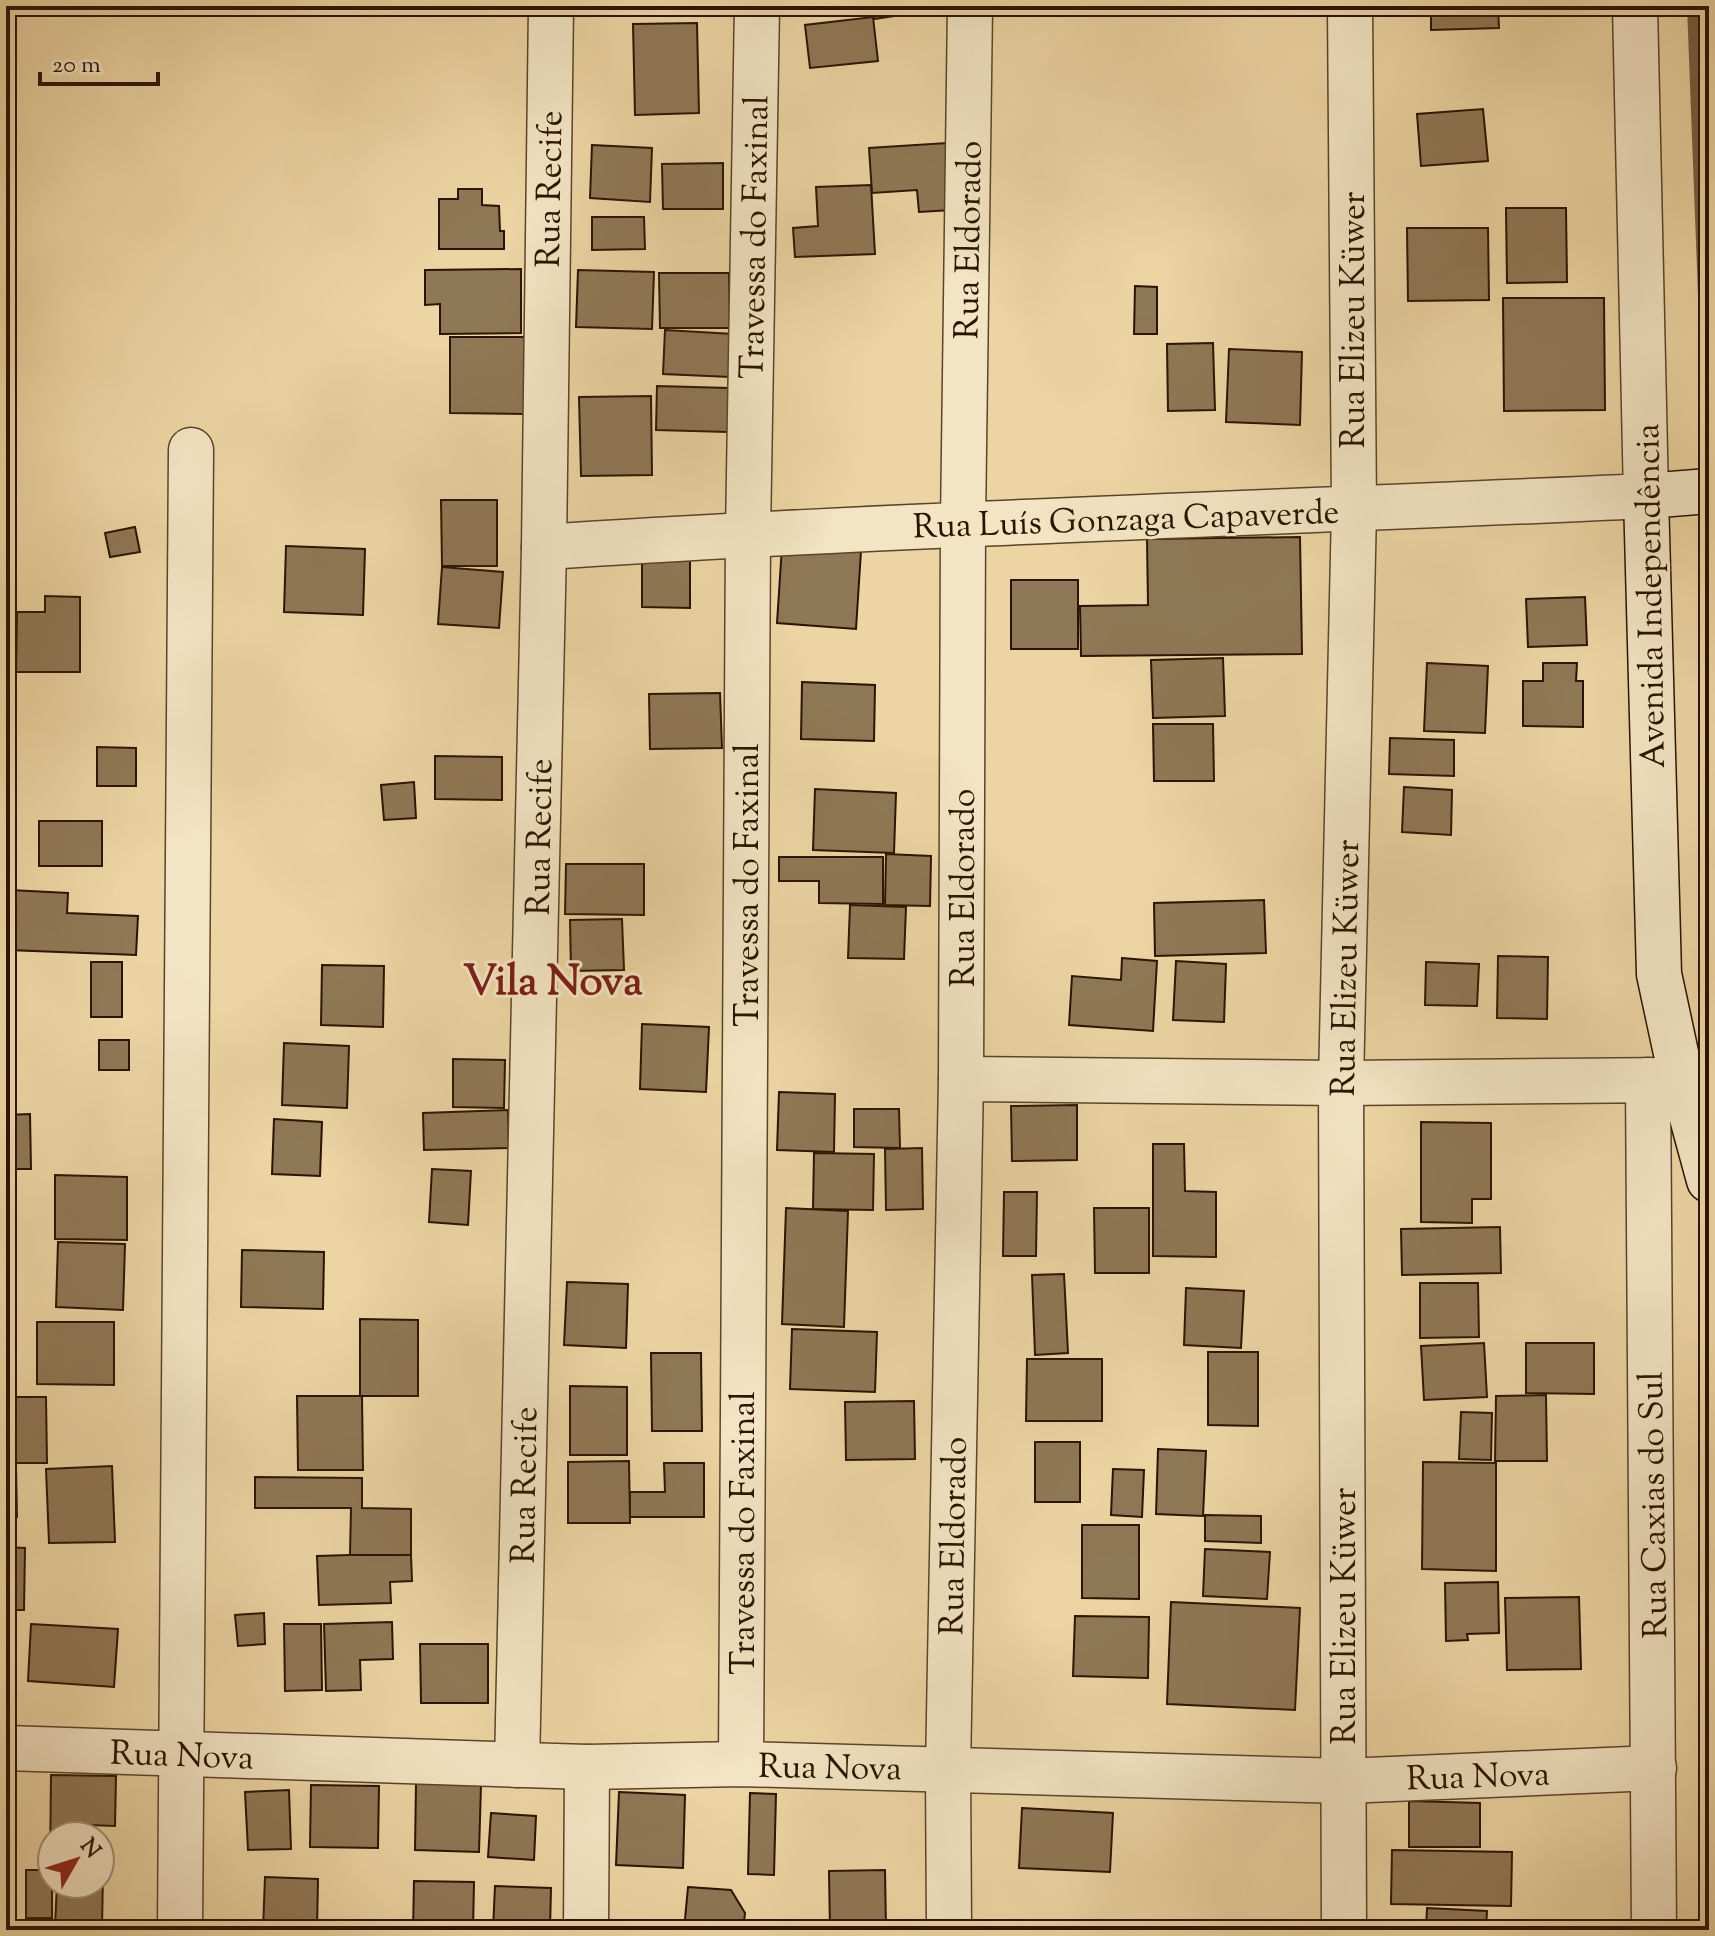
<svg xmlns="http://www.w3.org/2000/svg" width="1715" height="1936" font-family="'Sorts Mill Goudy',serif">
<style>
.lines{fill:none;stroke-linecap:round;stroke-linejoin:round}
.stream{stroke:#776041;stroke-width:12}
.building{fill:#8f7855;stroke:#2a1401;stroke-width:2}
.street-casing{stroke:#5a442a;stroke-width:47}
.secondary-casing{stroke:#2a1401;stroke-width:47}
.street{stroke:#f3e4c3;stroke-width:44}
.secondary{stroke:#f3e4c3;stroke-width:44}
.labels{text-anchor:middle;stroke-width:6;stroke-linejoin:round;paint-order:stroke}
.street-label{font-size:34px;fill:#2a1401;stroke:#f3e4c3}
.district-label{font-size:42px;font-weight:bold;fill:#7a1f14;stroke:#f3e4c3}
</style>
<rect width="100%" height="100%" fill="#ecd5a3"/>
<filter id="stains"><feTurbulence type="fractalNoise" baseFrequency=".0025" numOctaves="4"/><feColorMatrix values="0 0 0 0 .2 0 0 0 0 .09 0 0 0 0 .02 0 0 0 .5 -.17"/></filter>
<radialGradient id="worn" r=".72"><stop offset=".6" stop-color="#630" stop-opacity="0"/><stop offset="1" stop-color="#630" stop-opacity=".3"/></radialGradient>
<g class="lines">
<path class="stream" d="M 1693,6 L 1709,426"/>
</g>
<g class="building">
<path d="M 872,6 L 933,6 L 934,10 L 874,19 Z"/>
<path d="M 1431,6 L 1498,6 L 1499,28 L 1431,30 Z"/>
<path d="M 873,17 L 878,61 L 810,68 L 805,25 Z"/>
<path d="M 697,23 L 699,113 L 635,115 L 633,24 Z"/>
<path d="M 1483,109 L 1488,161 L 1421,166 L 1417,114 Z"/>
<path d="M 947,143 L 952,210 L 919,212 L 917,190 L 872,193 L 869,148 Z"/>
<path d="M 592,145 L 652,148 L 650,202 L 590,198 Z"/>
<path d="M 723,163 L 723,209 L 663,209 L 662,164 Z"/>
<path d="M 871,185 L 875,254 L 795,257 L 793,228 L 818,226 L 816,187 Z"/>
<path d="M 458,189 L 482,189 L 482,205 L 499,206 L 500,231 L 504,231 L 504,249 L 439,249 L 439,199 L 458,199 Z"/>
<path d="M 1506,208 L 1566,208 L 1567,282 L 1507,283 Z"/>
<path d="M 592,217 L 644,217 L 645,249 L 592,250 Z"/>
<path d="M 1407,228 L 1488,228 L 1489,300 L 1408,301 Z"/>
<path d="M 521,269 L 521,333 L 440,334 L 440,304 L 425,305 L 425,270 Z"/>
<path d="M 578,270 L 654,272 L 652,329 L 576,327 Z"/>
<path d="M 659,273 L 729,273 L 730,328 L 660,328 Z"/>
<path d="M 1135,286 L 1157,287 L 1157,334 L 1134,334 Z"/>
<path d="M 1503,298 L 1604,298 L 1605,410 L 1504,411 Z"/>
<path d="M 665,330 L 733,334 L 730,377 L 663,374 Z"/>
<path d="M 450,337 L 525,337 L 524,414 L 450,413 Z"/>
<path d="M 1213,343 L 1215,410 L 1168,411 L 1167,344 Z"/>
<path d="M 1229,349 L 1302,352 L 1300,425 L 1226,422 Z"/>
<path d="M 657,386 L 729,388 L 728,432 L 656,430 Z"/>
<path d="M 651,396 L 652,475 L 581,476 L 579,397 Z"/>
<path d="M 441,500 L 497,500 L 497,566 L 442,566 Z"/>
<path d="M 135,527 L 140,552 L 110,557 L 105,533 Z"/>
<path d="M 1300,537 L 1302,654 L 1081,656 L 1080,606 L 1148,605 L 1147,539 Z"/>
<path d="M 13,545 L 15,603 L 6,603 L 6,546 Z"/>
<path d="M 286,546 L 365,549 L 363,615 L 284,612 Z"/>
<path d="M 782,546 L 861,551 L 856,629 L 777,623 Z"/>
<path d="M 642,559 L 690,560 L 690,608 L 642,607 Z"/>
<path d="M 442,567 L 503,572 L 499,628 L 438,624 Z"/>
<rect x="1011" y="580" width="67" height="69"/>
<path d="M 45,596 L 80,597 L 80,672 L 16,672 L 17,612 L 45,612 Z"/>
<path d="M 1585,597 L 1587,645 L 1528,647 L 1526,599 Z"/>
<path d="M 1223,658 L 1225,716 L 1153,718 L 1151,660 Z"/>
<path d="M 1427,663 L 1488,666 L 1485,733 L 1424,731 Z"/>
<path d="M 1543,663 L 1577,663 L 1576,681 L 1583,681 L 1583,727 L 1523,726 L 1523,681 L 1543,681 Z"/>
<path d="M 802,682 L 875,685 L 874,741 L 801,739 Z"/>
<path d="M 720,693 L 722,748 L 650,749 L 649,694 Z"/>
<path d="M 1153,724 L 1213,724 L 1214,781 L 1154,781 Z"/>
<path d="M 1390,738 L 1454,740 L 1454,776 L 1389,774 Z"/>
<path d="M 97,747 L 136,748 L 136,786 L 97,786 Z"/>
<path d="M 435,756 L 502,757 L 502,800 L 435,799 Z"/>
<path d="M 414,782 L 416,818 L 384,820 L 381,785 Z"/>
<path d="M 1404,787 L 1452,790 L 1451,835 L 1402,832 Z"/>
<path d="M 815,789 L 896,793 L 894,853 L 813,850 Z"/>
<rect x="39" y="821" width="63" height="45"/>
<path d="M 886,854 L 931,856 L 930,906 L 885,905 Z"/>
<path d="M 779,857 L 883,857 L 883,904 L 819,903 L 819,881 L 779,881 Z"/>
<path d="M 566,864 L 644,864 L 644,915 L 565,914 Z"/>
<path d="M 10,890 L 68,893 L 67,913 L 138,916 L 136,955 L 8,950 Z"/>
<path d="M 1264,900 L 1266,953 L 1155,956 L 1154,903 Z"/>
<path d="M 850,905 L 906,907 L 904,959 L 848,958 Z"/>
<path d="M 622,919 L 624,970 L 571,971 L 570,920 Z"/>
<path d="M 1498,956 L 1548,957 L 1547,1019 L 1497,1018 Z"/>
<path d="M 1122,958 L 1157,961 L 1153,1031 L 1069,1025 L 1072,976 L 1121,980 Z"/>
<path d="M 6,959 L 10,959 L 11,1030 L 6,1030 Z"/>
<path d="M 1176,961 L 1226,964 L 1224,1022 L 1173,1020 Z"/>
<rect x="91" y="962" width="31" height="55"/>
<path d="M 1426,962 L 1479,964 L 1477,1006 L 1425,1005 Z"/>
<path d="M 322,965 L 384,966 L 383,1027 L 321,1025 Z"/>
<path d="M 642,1024 L 709,1027 L 706,1092 L 640,1089 Z"/>
<path d="M 6,1037 L 12,1037 L 13,1087 L 6,1087 Z"/>
<rect x="99" y="1040" width="30" height="30"/>
<path d="M 284,1043 L 349,1046 L 347,1108 L 282,1105 Z"/>
<path d="M 453,1059 L 505,1060 L 504,1108 L 453,1107 Z"/>
<path d="M 779,1092 L 835,1094 L 834,1152 L 777,1150 Z"/>
<path d="M 1077,1105 L 1077,1160 L 1012,1161 L 1011,1106 Z"/>
<path d="M 854,1109 L 899,1109 L 900,1148 L 854,1147 Z"/>
<path d="M 508,1110 L 509,1148 L 424,1150 L 423,1113 Z"/>
<path d="M 30,1114 L 31,1169 L 6,1169 L 6,1115 Z"/>
<path d="M 274,1119 L 322,1122 L 320,1176 L 272,1174 Z"/>
<path d="M 1421,1122 L 1491,1123 L 1491,1199 L 1472,1199 L 1472,1223 L 1421,1222 Z"/>
<path d="M 1153,1144 L 1184,1144 L 1185,1191 L 1216,1192 L 1216,1257 L 1153,1256 Z"/>
<path d="M 922,1148 L 923,1209 L 886,1210 L 885,1149 Z"/>
<path d="M 814,1153 L 874,1154 L 873,1210 L 813,1209 Z"/>
<path d="M 432,1169 L 471,1171 L 468,1225 L 429,1222 Z"/>
<path d="M 55,1175 L 127,1177 L 127,1240 L 55,1239 Z"/>
<path d="M 1004,1192 L 1037,1192 L 1036,1256 L 1003,1256 Z"/>
<path d="M 786,1208 L 848,1211 L 844,1327 L 782,1324 Z"/>
<path d="M 1094,1208 L 1149,1208 L 1149,1273 L 1095,1273 Z"/>
<path d="M 1500,1227 L 1501,1273 L 1402,1275 L 1401,1229 Z"/>
<path d="M 58,1242 L 125,1244 L 123,1310 L 56,1307 Z"/>
<path d="M 242,1250 L 324,1252 L 323,1309 L 241,1307 Z"/>
<path d="M 1064,1274 L 1068,1353 L 1035,1355 L 1032,1275 Z"/>
<path d="M 567,1282 L 628,1284 L 626,1348 L 564,1345 Z"/>
<path d="M 1420,1283 L 1478,1283 L 1479,1337 L 1420,1338 Z"/>
<path d="M 1186,1288 L 1244,1291 L 1241,1348 L 1184,1345 Z"/>
<path d="M 360,1319 L 418,1320 L 418,1396 L 360,1396 Z"/>
<path d="M 37,1322 L 114,1322 L 114,1385 L 37,1384 Z"/>
<path d="M 792,1329 L 877,1332 L 875,1392 L 790,1389 Z"/>
<path d="M 1484,1343 L 1487,1397 L 1424,1400 L 1421,1346 Z"/>
<path d="M 1526,1343 L 1594,1343 L 1594,1394 L 1526,1393 Z"/>
<path d="M 1208,1352 L 1258,1352 L 1258,1426 L 1208,1425 Z"/>
<path d="M 651,1353 L 701,1353 L 702,1431 L 652,1431 Z"/>
<path d="M 1027,1359 L 1102,1359 L 1102,1421 L 1026,1421 Z"/>
<path d="M 570,1386 L 627,1387 L 627,1455 L 570,1455 Z"/>
<path d="M 1546,1395 L 1547,1461 L 1495,1461 L 1496,1396 Z"/>
<path d="M 297,1396 L 362,1396 L 363,1470 L 298,1470 Z"/>
<path d="M 6,1397 L 46,1397 L 47,1463 L 6,1463 Z"/>
<path d="M 914,1401 L 915,1459 L 846,1460 L 845,1402 Z"/>
<path d="M 1461,1412 L 1492,1413 L 1491,1460 L 1459,1459 Z"/>
<rect x="1035" y="1442" width="45" height="60"/>
<path d="M 1158,1449 L 1206,1451 L 1203,1516 L 1156,1514 Z"/>
<path d="M 629,1461 L 630,1523 L 568,1523 L 568,1462 Z"/>
<path d="M 1423,1462 L 1496,1463 L 1496,1571 L 1422,1569 Z"/>
<path d="M 664,1463 L 704,1463 L 704,1517 L 630,1517 L 630,1492 L 665,1492 Z"/>
<path d="M 16,1466 L 17,1517 L 6,1517 L 6,1467 Z"/>
<path d="M 112,1466 L 115,1542 L 49,1543 L 46,1469 Z"/>
<path d="M 1113,1469 L 1144,1470 L 1142,1517 L 1111,1515 Z"/>
<path d="M 255,1477 L 362,1478 L 362,1508 L 411,1509 L 411,1555 L 350,1555 L 351,1508 L 255,1508 Z"/>
<path d="M 1205,1515 L 1261,1516 L 1261,1543 L 1205,1541 Z"/>
<path d="M 1082,1525 L 1139,1525 L 1139,1599 L 1082,1598 Z"/>
<path d="M 6,1547 L 25,1548 L 24,1610 L 6,1610 Z"/>
<path d="M 1205,1549 L 1270,1552 L 1267,1599 L 1203,1596 Z"/>
<path d="M 350,1555 L 411,1555 L 412,1581 L 390,1582 L 391,1603 L 319,1605 L 317,1556 Z"/>
<path d="M 1498,1582 L 1499,1633 L 1467,1634 L 1468,1640 L 1446,1641 L 1445,1583 Z"/>
<path d="M 1579,1597 L 1581,1669 L 1507,1670 L 1505,1598 Z"/>
<path d="M 1171,1602 L 1300,1608 L 1295,1710 L 1167,1704 Z"/>
<path d="M 264,1613 L 265,1644 L 238,1646 L 235,1615 Z"/>
<path d="M 1075,1616 L 1149,1617 L 1148,1678 L 1073,1676 Z"/>
<path d="M 392,1622 L 393,1659 L 360,1660 L 361,1690 L 326,1691 L 324,1624 Z"/>
<path d="M 31,1624 L 118,1629 L 114,1687 L 28,1681 Z"/>
<path d="M 284,1624 L 321,1624 L 322,1690 L 285,1691 Z"/>
<path d="M 420,1644 L 488,1644 L 488,1703 L 421,1703 Z"/>
<path d="M 51,1775 L 116,1776 L 115,1826 L 89,1825 L 89,1836 L 52,1836 L 52,1868 L 50,1868 Z"/>
<path d="M 416,1783 L 481,1785 L 479,1852 L 415,1850 Z"/>
<path d="M 311,1785 L 379,1786 L 378,1848 L 310,1847 Z"/>
<path d="M 289,1790 L 291,1849 L 248,1850 L 245,1792 Z"/>
<path d="M 619,1792 L 685,1795 L 683,1868 L 616,1865 Z"/>
<path d="M 750,1793 L 776,1794 L 774,1875 L 748,1874 Z"/>
<path d="M 1409,1801 L 1480,1803 L 1480,1847 L 1409,1847 Z"/>
<path d="M 1022,1808 L 1113,1813 L 1110,1872 L 1019,1868 Z"/>
<path d="M 491,1813 L 536,1816 L 534,1860 L 488,1857 Z"/>
<path d="M 1392,1850 L 1512,1852 L 1511,1906 L 1391,1904 Z"/>
<rect x="26" y="1870" width="26" height="48"/>
<path d="M 885,1870 L 886,1930 L 830,1930 L 829,1871 Z"/>
<path d="M 100,1875 L 103,1875 L 102,1927 L 55,1926 L 57,1884 L 100,1884 Z"/>
<path d="M 265,1877 L 318,1879 L 317,1930 L 263,1930 Z"/>
<path d="M 414,1881 L 474,1882 L 473,1930 L 413,1930 Z"/>
<path d="M 495,1886 L 551,1888 L 550,1930 L 493,1930 Z"/>
<path d="M 688,1887 L 731,1890 L 745,1913 L 743,1930 L 684,1930 Z"/>
<path d="M 1427,1908 L 1487,1911 L 1486,1930 L 1426,1930 Z"/>
</g>
<g class="lines">
<g class="street-casing">
<g id="street">
<path d="M 544,547 C 911,523 1279,513 1646,496 L 1635,6"/>
<path d="M 961,1079 L 1341,1083 L 1675,1080"/>
<path d="M 1648,1080 L 1654,1930"/>
<path d="M 6,1748 L 587,1767 L 741,1764 L 1344,1781 L 1654,1768"/>
<path d="M 741,1764 L 748,533 L 757,6"/>
<path d="M 517,1765 L 544,547 L 551,6"/>
<path d="M 180,1930 L 191,450"/>
<path d="M 586,1930 L 587,1767"/>
<path d="M 949,1930 L 948,1769 L 961,1079 L 963,523 L 970,6"/>
<path d="M 1344,1930 L 1341,1083 L 1354,510 L 1350,6"/>
</g>
</g>
<g class="secondary-casing">
<path id="secondary" d="M 1709,491 L 1646,496 L 1659,974 L 1682,1081 L 1709,1180"/>
</g>
<use href="#street" class="street"/>
<use href="#secondary" class="secondary"/>
</g>
<g class="labels">
<g class="street-label">
<text transform="translate(548 189) rotate(-89)" y="12">Rua Recife</text>
<text transform="translate(753 237) rotate(-89)" y="12">Travessa do Faxinal</text>
<text transform="translate(967 240) rotate(-89)" y="12">Rua Eldorado</text>
<text transform="translate(1352 320) rotate(-90)" y="12">Rua Elizeu Küwer</text>
<text transform="translate(1126 518) rotate(-2)" y="12">Rua Luís Gonzaga Capaverde</text>
<text transform="translate(1649 596) rotate(-91)" y="12">Avenida Independência</text>
<text transform="translate(538 837) rotate(-89)" y="12">Rua Recife</text>
<text transform="translate(746 885) rotate(-90)" y="12">Travessa do Faxinal</text>
<text transform="translate(962 888) rotate(-90)" y="12">Rua Eldorado</text>
<text transform="translate(1344 968) rotate(-89)" y="12">Rua Elizeu Küwer</text>
<text transform="translate(523 1485) rotate(-89)" y="12">Rua Recife</text>
<text transform="translate(1652 1505) rotate(-91)" y="12">Rua Caxias do Sul</text>
<text transform="translate(742 1533) rotate(-90)" y="12">Travessa do Faxinal</text>
<text transform="translate(952 1536) rotate(-89)" y="12">Rua Eldorado</text>
<text transform="translate(1343 1616) rotate(-90)" y="12">Rua Elizeu Küwer</text>
<text transform="translate(182 1754) rotate(2)" y="12">Rua Nova</text>
<text transform="translate(830 1766) rotate(1)" y="12">Rua Nova</text>
<text transform="translate(1478 1775) rotate(-2)" y="12">Rua Nova</text>
</g>
<g class="district-label">
<text x="553" y="994">Vila Nova</text>
</g>
</g>
<rect width="1715" height="1936" fill="none" stroke="#ecd5a3" stroke-width="32"/>
<rect x="8" y="8" width="1699" height="1920" fill="none" stroke="#2a1401" stroke-width="4"/>
<rect x="16" y="16" width="1683" height="1904" fill="none" stroke="#2a1401" stroke-width="2"/>
<g transform="translate(76 1860) rotate(51)"><circle r="38" fill="#f3e4c3" stroke="#a39175" stroke-width="2"/>
<path d="M0-6L14 30L0 20L-14 30Z" fill="#8f2418"/>
<text y="-12" font-size="22" font-weight="bold" text-anchor="middle" fill="#2a1401">N</text>
</g>
<path d="M40 72v12h118v-12" fill="none" stroke="#2a1401" stroke-width="4"/>
<text x="52" y="72" font-size="24" fill="#2a1401" stroke="#f3e4c3" stroke-width="6" paint-order="stroke">20 m</text>
<rect width="100%" height="100%" filter="url(#stains)"/>
<rect width="100%" height="100%" fill="url(#worn)"/>
</svg>
